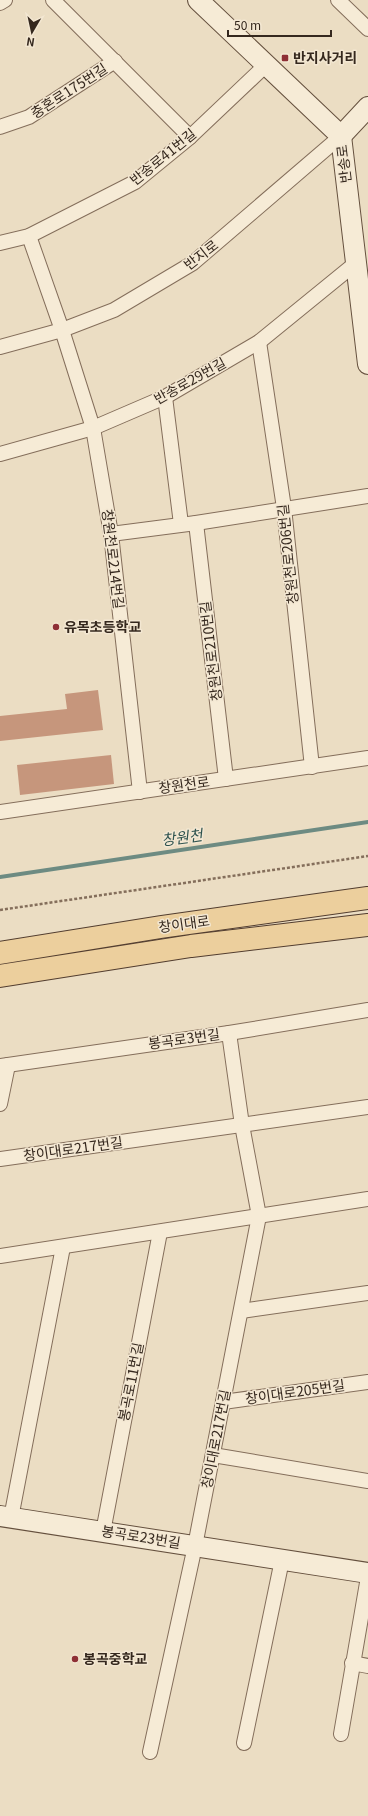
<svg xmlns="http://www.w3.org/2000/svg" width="368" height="1816" font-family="Georgia,'Noto Sans KR',serif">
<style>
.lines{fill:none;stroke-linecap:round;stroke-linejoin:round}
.stream{stroke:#6d8b82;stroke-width:4}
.building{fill:#c6967c}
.street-casing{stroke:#846e5b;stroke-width:16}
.secondary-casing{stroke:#65503e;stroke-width:22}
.primary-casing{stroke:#523d2f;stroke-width:24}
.path{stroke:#846e5b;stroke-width:2.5;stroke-dasharray:3 2;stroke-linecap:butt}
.street{stroke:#f6ebd6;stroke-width:14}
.secondary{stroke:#f6ebd6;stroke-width:20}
.primary{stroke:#eccf9d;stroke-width:22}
.poi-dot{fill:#8e2f35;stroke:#f3e7d2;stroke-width:1.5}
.labels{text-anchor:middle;stroke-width:3;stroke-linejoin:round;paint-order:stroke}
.poi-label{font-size:14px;font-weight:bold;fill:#35281e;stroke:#f3e7d2;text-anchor:start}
.street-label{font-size:14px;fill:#35281e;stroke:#f3e7d2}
.water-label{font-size:15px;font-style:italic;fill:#2f534f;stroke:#f3e7d2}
</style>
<rect width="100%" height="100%" fill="#ebddc3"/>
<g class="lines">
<path class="stream" d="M 0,877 L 368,822"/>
</g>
<g class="building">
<path d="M 98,690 L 103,730 L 0,741 L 0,716 L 67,709 L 65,694 Z"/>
<path d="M 111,755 L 114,784 L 20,795 L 17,765 Z"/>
</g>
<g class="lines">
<g class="street-casing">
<g id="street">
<path d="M 53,0 L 190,137"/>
<path d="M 338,0 L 368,29"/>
<path d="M 0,3 L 5,0"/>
<path d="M 0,127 L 29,117 L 115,61"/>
<path d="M 29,236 L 62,330 L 93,428 L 111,534 L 140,792"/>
<path d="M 0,243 L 29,236 L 135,182 L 190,137 L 266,65"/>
<path d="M 259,342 L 284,508 L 312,767"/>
<path d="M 0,347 L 62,330 L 114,310 L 193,263 L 341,136"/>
<path d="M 165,397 L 181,524"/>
<path d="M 0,454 L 93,428 L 165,397 L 259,342 L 356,263"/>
<path d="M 196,523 L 226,779"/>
<path d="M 111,534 L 196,523 L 368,496"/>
<path d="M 0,812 L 368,758"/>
<path d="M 0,1066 L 229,1033 L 368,1010"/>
<path d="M 0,1104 L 8,1065"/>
<path d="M 0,1159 L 368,1107"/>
<path d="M 0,1256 L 368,1199"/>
<path d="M 241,1311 L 368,1293"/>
<path d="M 223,1402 L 368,1382"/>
<path d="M 213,1455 L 368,1481"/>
<path d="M 11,1518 L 63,1247"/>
<path d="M 103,1532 L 160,1232"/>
<path d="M 352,1663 L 368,1666"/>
<path d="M 341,1734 L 368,1577"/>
<path d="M 244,1743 L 282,1560"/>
<path d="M 150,1752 L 195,1546 L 259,1216 L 242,1125 L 229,1033"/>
</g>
</g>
<g class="secondary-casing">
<g id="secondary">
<path d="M 198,0 L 341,136 L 368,364"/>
<path d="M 341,136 L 368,107"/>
<path d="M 0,1516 L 368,1573"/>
</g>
</g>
<g class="primary-casing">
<g id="primary">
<path d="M 0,953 L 161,927 L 368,898"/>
<path d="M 0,976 L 191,946 L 368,925"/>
</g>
</g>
<path class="path" d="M 0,910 L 368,856"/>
<use href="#street" class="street"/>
<use href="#secondary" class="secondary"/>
<use href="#primary" class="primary"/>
</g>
<g class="poi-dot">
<rect x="281" y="54" width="8" height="8" rx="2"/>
<circle cx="56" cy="627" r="4"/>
<circle cx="75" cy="1659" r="4"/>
</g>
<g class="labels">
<g class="poi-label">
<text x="293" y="63">반지사거리</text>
<text x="64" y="632">유목초등학교</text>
<text x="83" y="1664">봉곡중학교</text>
</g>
<g class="street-label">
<text transform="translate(69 91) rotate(-33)" y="5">충혼로175번길</text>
<text transform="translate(163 157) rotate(-39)" y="5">반송로41번길</text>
<text transform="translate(344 164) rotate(-97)" y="5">반송로</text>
<text transform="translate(201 255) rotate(-38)" y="5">반지로</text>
<text transform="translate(190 381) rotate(-29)" y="5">반송로29번길</text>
<text transform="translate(288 554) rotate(-96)" y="5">창원천로206번길</text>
<text transform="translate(113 559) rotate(83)" y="5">창원천로214번길</text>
<text transform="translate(211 651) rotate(-97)" y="5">창원천로210번길</text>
<text transform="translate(184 785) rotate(-8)" y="5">창원천로</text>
<text transform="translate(184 924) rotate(-8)" y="5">창이대로</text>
<text transform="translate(184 1039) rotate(-8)" y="5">봉곡로3번길</text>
<text transform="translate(73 1149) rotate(-8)" y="5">창이대로217번길</text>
<text transform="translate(131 1382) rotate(-79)" y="5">봉곡로11번길</text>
<text transform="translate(295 1392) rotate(-8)" y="5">창이대로205번길</text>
<text transform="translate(216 1439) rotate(-79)" y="5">창이대로217번길</text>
<text transform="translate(141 1537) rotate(9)" y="5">봉곡로23번길</text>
</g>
<g class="water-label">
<text transform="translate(182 838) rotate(-8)" y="5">창원천</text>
</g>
</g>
<g transform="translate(32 32) rotate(189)" stroke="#f3e7d2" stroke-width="3" paint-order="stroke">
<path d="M0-3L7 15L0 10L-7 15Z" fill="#35281e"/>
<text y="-6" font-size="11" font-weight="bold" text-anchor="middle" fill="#35281e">N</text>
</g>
<path d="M228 30v6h103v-6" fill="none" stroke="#35281e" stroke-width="2"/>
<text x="234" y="30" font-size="12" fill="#35281e" stroke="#f3e7d2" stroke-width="3" paint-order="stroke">50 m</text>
</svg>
